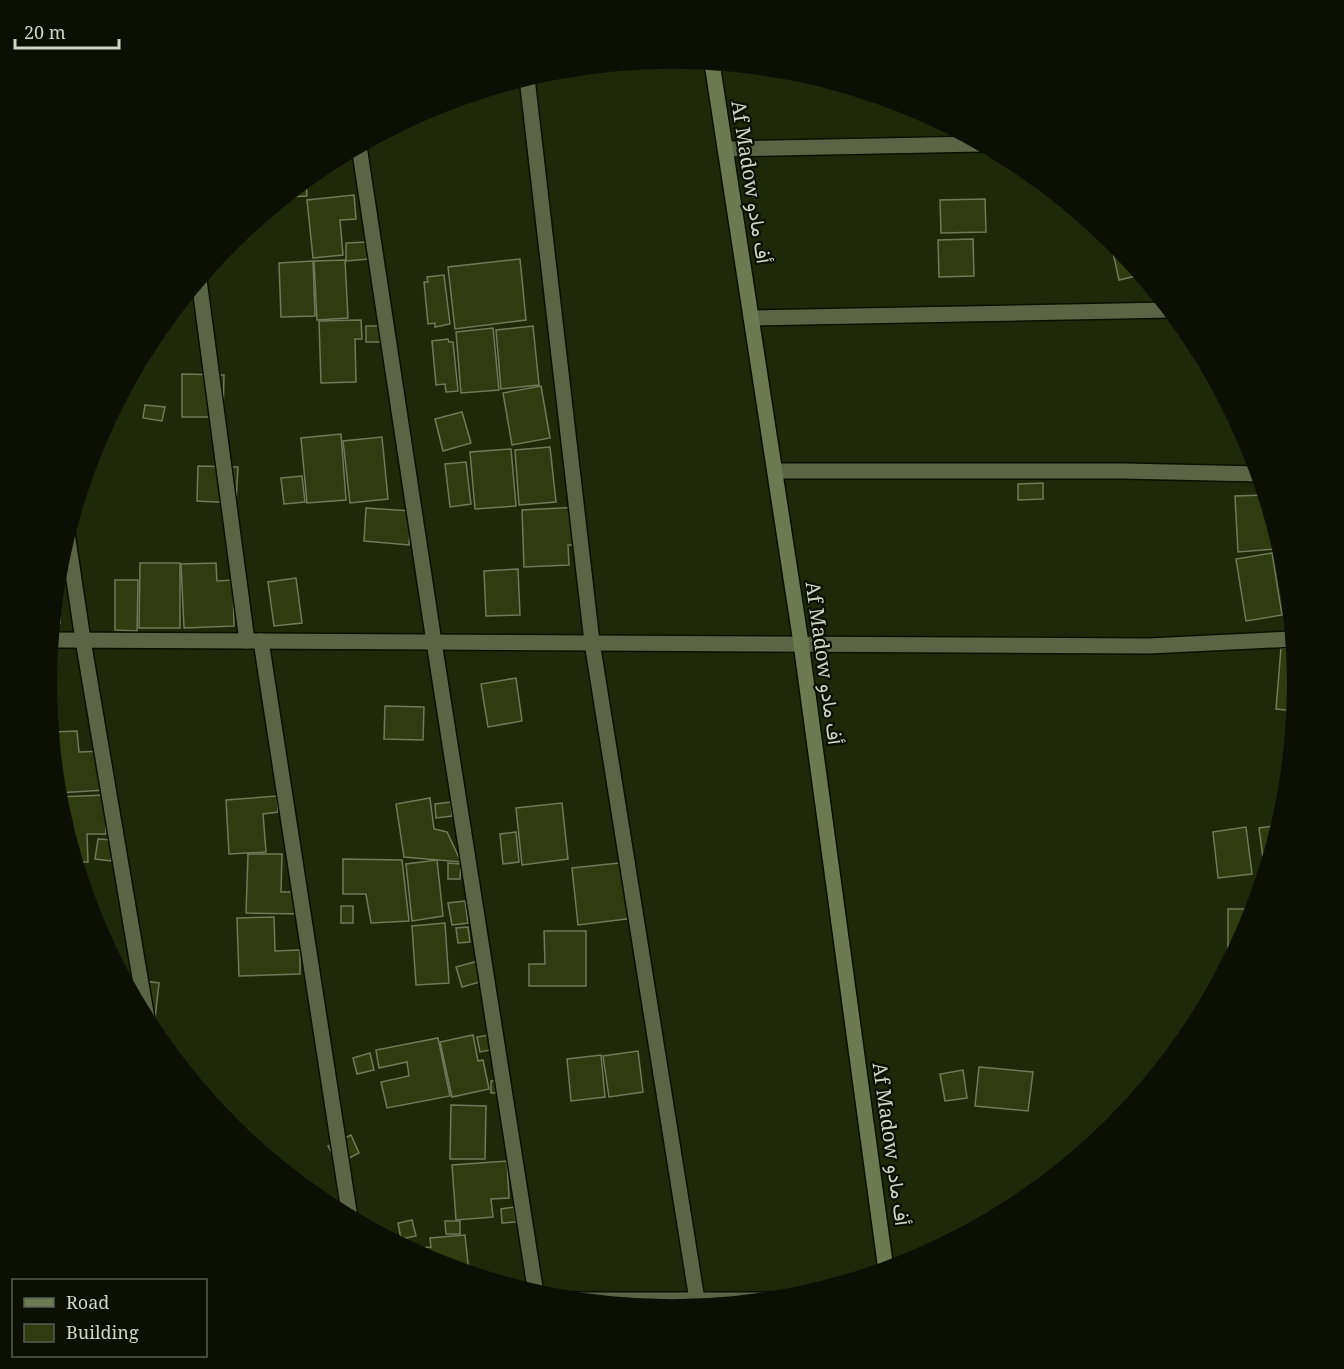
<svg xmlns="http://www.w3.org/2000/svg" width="1344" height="1369" font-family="'Noto Serif',Vazirmatn,serif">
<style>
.building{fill:#303b0f;stroke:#707a5a;stroke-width:1.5}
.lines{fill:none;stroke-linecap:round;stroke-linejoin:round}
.street-casing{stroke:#0a1000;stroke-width:18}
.secondary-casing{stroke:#0a1000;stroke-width:18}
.street{stroke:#5b6545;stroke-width:15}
.secondary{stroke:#6d7950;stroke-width:15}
.labels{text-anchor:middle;stroke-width:4.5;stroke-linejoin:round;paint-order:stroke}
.street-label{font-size:20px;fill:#d0d6c4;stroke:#0b0f04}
</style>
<rect width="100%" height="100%" fill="#20280a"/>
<g class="building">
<path d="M 306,179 L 307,196 L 285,197 Z"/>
<path d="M 354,195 L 356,219 L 340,220 L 343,255 L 313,258 L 307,200 Z"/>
<path d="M 985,199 L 986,232 L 941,233 L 940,200 Z"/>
<path d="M 973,239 L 974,276 L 939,277 L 938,240 Z"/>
<path d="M 1110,239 L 1115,242 L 1140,275 L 1119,280 Z"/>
<path d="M 368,242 L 369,259 L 346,261 L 346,243 Z"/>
<path d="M 520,259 L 526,320 L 455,329 L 448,267 Z"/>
<path d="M 345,260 L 348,318 L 317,320 L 314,261 Z"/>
<path d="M 313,261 L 315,316 L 281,317 L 279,263 Z"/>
<path d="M 444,275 L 450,324 L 435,327 L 435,323 L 428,324 L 424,282 L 428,282 L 427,277 Z"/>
<path d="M 361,320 L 362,339 L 355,339 L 356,382 L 321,383 L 319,321 Z"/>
<path d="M 366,326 L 379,326 L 380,342 L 366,342 Z"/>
<path d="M 533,326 L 539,385 L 501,389 L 496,330 Z"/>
<path d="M 493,328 L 499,390 L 461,393 L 456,332 Z"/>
<path d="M 448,339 L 449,342 L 453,342 L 458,391 L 446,392 L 445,384 L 436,385 L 432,341 Z"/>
<path d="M 182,374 L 224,375 L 223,417 L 182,417 Z"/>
<path d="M 541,386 L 550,438 L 512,445 L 503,393 Z"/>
<path d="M 145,405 L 165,407 L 162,421 L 143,418 Z"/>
<path d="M 462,412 L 471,443 L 443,451 L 435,419 Z"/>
<path d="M 341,434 L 346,500 L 307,503 L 301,438 Z"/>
<path d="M 382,437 L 388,499 L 350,503 L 343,441 Z"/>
<path d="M 550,447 L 556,502 L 519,505 L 515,450 Z"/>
<path d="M 511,449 L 516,506 L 475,509 L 470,452 Z"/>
<path d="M 466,462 L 471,504 L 450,507 L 445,464 Z"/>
<path d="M 198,466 L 238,467 L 236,503 L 197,501 Z"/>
<path d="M 302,476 L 305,502 L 284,504 L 281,478 Z"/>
<path d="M 1043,483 L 1043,499 L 1018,500 L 1018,484 Z"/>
<path d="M 1265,495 L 1275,529 L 1276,549 L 1238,552 L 1235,496 Z"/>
<path d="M 580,507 L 581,545 L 568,545 L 569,565 L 524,567 L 522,510 Z"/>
<path d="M 366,508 L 411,511 L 409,545 L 364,541 Z"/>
<path d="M 1272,553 L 1282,615 L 1246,621 L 1236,559 Z"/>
<path d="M 140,563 L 180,563 L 180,628 L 139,628 Z"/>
<path d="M 216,563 L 217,581 L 233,580 L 234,626 L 184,628 L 181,564 Z"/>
<path d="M 518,569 L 520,615 L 486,616 L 484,571 Z"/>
<path d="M 296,578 L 302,623 L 274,626 L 268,582 Z"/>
<path d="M 115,580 L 138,580 L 137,631 L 115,630 Z"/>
<path d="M 55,599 L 59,599 L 60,623 L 53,623 Z"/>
<path d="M 1281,648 L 1294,648 L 1298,684 L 1295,711 L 1276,709 Z"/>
<path d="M 516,678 L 522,721 L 488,727 L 481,684 Z"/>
<path d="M 385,706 L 424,707 L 423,740 L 384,739 Z"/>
<path d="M 77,731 L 79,752 L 103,751 L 106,790 L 57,793 L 51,732 Z"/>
<path d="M 105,795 L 106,834 L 87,834 L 88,862 L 75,862 L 58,806 L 58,797 Z"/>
<path d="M 277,796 L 278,812 L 263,814 L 266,852 L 229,854 L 226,800 Z"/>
<path d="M 430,798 L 434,829 L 447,832 L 461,862 L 404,857 L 396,804 Z"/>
<path d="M 451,802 L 452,816 L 436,818 L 435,804 Z"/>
<path d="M 562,803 L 568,859 L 522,865 L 516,808 Z"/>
<path d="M 1280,825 L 1265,873 L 1259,828 Z"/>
<path d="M 1246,827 L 1252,874 L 1218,878 L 1213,832 Z"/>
<path d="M 516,832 L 519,862 L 503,864 L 500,834 Z"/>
<path d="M 98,839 L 113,840 L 111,861 L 95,859 Z"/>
<path d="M 248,854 L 282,854 L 281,892 L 307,892 L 306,914 L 246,913 Z"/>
<path d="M 343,859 L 402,860 L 409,921 L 371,923 L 366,894 L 343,894 Z"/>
<path d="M 437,860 L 443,916 L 412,921 L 406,864 Z"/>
<path d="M 628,862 L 634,918 L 578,925 L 572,868 Z"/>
<path d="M 448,863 L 461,864 L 460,879 L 448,879 Z"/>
<path d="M 465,901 L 468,923 L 452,925 L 448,903 Z"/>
<rect x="341" y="906" width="12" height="17"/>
<path d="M 1228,909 L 1254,909 L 1250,924 L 1236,951 L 1228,951 Z"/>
<path d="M 274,917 L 275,951 L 300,950 L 300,974 L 239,976 L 237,918 Z"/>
<path d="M 445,923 L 449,983 L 416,985 L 412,926 Z"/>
<path d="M 468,927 L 470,942 L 458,943 L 456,928 Z"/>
<path d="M 544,931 L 586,931 L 586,986 L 529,986 L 529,964 L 545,964 Z"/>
<path d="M 478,961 L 483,981 L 462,987 L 456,967 Z"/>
<path d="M 123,978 L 159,983 L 155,1019 L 144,1017 Z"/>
<path d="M 494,1034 L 497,1049 L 480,1052 L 477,1037 Z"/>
<path d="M 473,1035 L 478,1061 L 483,1060 L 489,1089 L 452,1097 L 440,1042 Z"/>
<path d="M 438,1038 L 450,1096 L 387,1108 L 381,1082 L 409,1076 L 407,1062 L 379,1068 L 376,1050 Z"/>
<path d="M 638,1051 L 643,1092 L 609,1097 L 603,1056 Z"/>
<path d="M 370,1053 L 374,1070 L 357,1074 L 353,1058 Z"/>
<path d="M 601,1055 L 605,1097 L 571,1101 L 567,1059 Z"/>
<path d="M 979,1067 L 1033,1072 L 1028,1111 L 975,1106 Z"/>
<path d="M 963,1070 L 967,1098 L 945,1101 L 940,1074 Z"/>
<path d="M 504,1080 L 505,1093 L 491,1093 L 491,1081 Z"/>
<path d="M 451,1105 L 486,1106 L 485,1159 L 450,1159 Z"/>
<path d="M 351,1135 L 359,1153 L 338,1164 L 328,1146 Z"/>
<path d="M 507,1161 L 509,1198 L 491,1199 L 493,1217 L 456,1220 L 452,1165 Z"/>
<path d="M 514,1207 L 516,1222 L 502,1223 L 501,1209 Z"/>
<path d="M 412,1220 L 416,1236 L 401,1239 L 398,1223 Z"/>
<path d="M 445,1221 L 460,1221 L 460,1234 L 446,1234 Z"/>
<path d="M 465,1235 L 469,1273 L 432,1262 L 408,1249 L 431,1247 L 430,1238 Z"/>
</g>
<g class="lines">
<g class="street-casing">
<g id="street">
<path d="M 527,78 L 592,642 L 697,1300"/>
<path d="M 359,146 L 434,642 L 536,1294"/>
<path d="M 725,149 L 981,144"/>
<path d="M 199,280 L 247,641"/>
<path d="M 751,318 L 1170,310"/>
<path d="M 775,471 L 1124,471 L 1259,474"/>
<path d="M 67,533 L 83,640 L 148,1025"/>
<path d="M 51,640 L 1149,646 L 1293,639"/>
<path d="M 261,641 L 350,1218"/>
<path d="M 571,1300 L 776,1300"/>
</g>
</g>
<g class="secondary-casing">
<path id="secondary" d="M 712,63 L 801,643 L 886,1270"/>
</g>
<use href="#street" class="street"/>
<use href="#secondary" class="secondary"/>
</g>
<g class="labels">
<g class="street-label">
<text transform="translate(751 182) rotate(81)" y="7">Af Madow أف مادو</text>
<text transform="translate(824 663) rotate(82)" y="7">Af Madow أف مادو</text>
<text transform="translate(891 1144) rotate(82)" y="7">Af Madow أف مادو</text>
</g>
</g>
<path d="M0 0H1344V1369H0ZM57 684a615 615 0 1 1 1230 0a615 615 0 1 1-1230 0Z" fill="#0b0f04" fill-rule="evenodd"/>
<rect x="12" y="1279" width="195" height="78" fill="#0b0f04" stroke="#5a5f51" stroke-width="1.5"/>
<rect x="24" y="1298" width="30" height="9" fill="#6d7950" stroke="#5a5f51" stroke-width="1.5"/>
<text x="66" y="1309" font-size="18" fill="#d0d6c4">Road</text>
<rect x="24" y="1324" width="30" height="18" fill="#303b0f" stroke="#5a5f51" stroke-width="1.5"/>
<text x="66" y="1339" font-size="18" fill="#d0d6c4">Building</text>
<path d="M15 39v9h104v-9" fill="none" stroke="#d0d6c4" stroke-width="3"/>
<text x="24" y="39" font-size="18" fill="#d0d6c4" stroke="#0b0f04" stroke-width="4.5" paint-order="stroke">20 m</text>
</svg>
